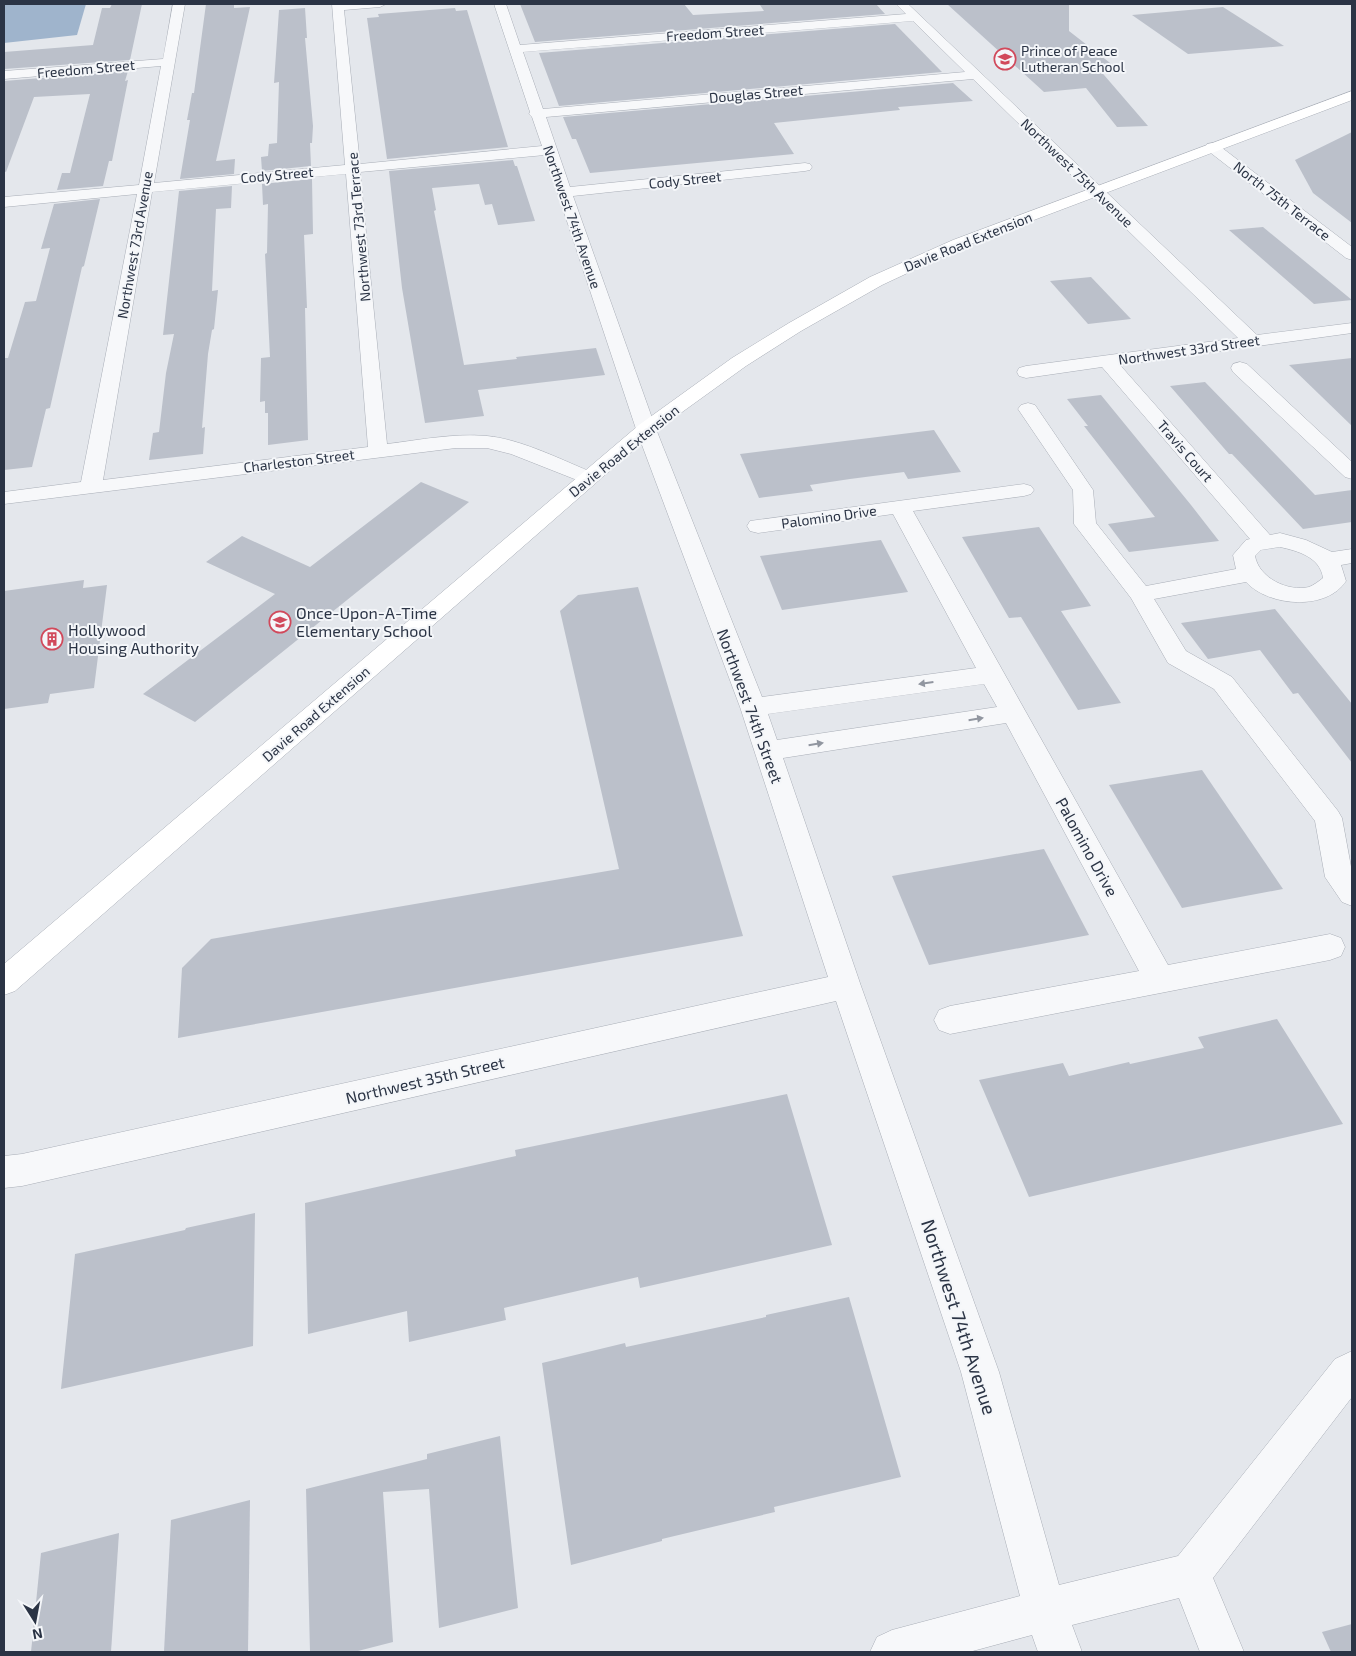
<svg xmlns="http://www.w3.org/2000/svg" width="1356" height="1656" font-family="'Exo 2',sans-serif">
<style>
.water{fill:#9fb4cc}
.building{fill:#bbc0ca}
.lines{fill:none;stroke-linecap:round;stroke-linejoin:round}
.street-casing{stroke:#a9aeb7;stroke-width:1}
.secondary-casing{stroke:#a9aeb7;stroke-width:1}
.street{fill:#f7f8fa;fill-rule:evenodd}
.secondary{fill:#fff;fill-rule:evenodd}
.oneway{fill:#9196a0}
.labels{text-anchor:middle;stroke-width:4;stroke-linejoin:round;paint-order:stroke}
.far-street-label{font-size:14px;fill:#2b3445;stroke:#f4f6f9}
.far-poi-label{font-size:14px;fill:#2b3445;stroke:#f4f6f9;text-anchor:start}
.poi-label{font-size:16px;fill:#2b3445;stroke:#f4f6f9;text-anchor:start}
.street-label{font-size:16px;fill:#2b3445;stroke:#f4f6f9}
.near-street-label{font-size:19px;fill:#2b3445;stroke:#f4f6f9}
</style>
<rect width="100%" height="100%" fill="#e4e7ec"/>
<path class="water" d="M 4,4 L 86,4 L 77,35 L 4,43 Z"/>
<g class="building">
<path d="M 112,4 L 142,4 L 130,60 L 4,69 L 4,52 L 93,45 L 102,8 L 110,8 Z"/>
<path d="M 206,4 L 234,4 L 234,8 L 250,7 L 216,161 L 235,159 L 234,174 L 180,179 L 190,120 L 187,120 L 192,93 L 194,93 Z"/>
<path d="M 520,4 L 684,4 L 693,15 L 764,11 L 760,5 L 784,4 L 876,4 L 885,14 L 535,42 Z"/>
<path d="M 947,4 L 1069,4 L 1069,31 L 1114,66 L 1098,68 L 1148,126 L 1117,127 L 1086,88 L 1044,92 Z"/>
<path d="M 1223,7 L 1284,46 L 1188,54 L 1132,15 Z"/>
<path d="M 305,8 L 307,38 L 305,38 L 313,126 L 312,143 L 310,143 L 311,166 L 262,171 L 261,157 L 268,156 L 269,144 L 277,143 L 279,82 L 274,83 L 279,10 Z"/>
<path d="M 455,8 L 456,11 L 467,10 L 508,147 L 387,159 L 367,18 L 379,17 L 378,14 Z"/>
<path d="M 895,24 L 942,72 L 559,106 L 539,53 Z"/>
<path d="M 128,71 L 125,81 L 128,80 L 112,161 L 109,161 L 103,186 L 57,190 L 62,173 L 70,173 L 90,94 L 34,97 L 6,172 L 4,171 L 4,81 Z"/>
<path d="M 953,83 L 973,101 L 898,107 L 900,110 L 774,123 L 794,154 L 590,173 L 576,139 L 572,139 L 563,117 Z"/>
<path d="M 1352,132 L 1352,223 L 1313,193 L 1295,160 Z"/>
<path d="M 513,160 L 515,166 L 517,166 L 535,221 L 498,225 L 492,204 L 485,205 L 479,184 L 432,188 L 436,210 L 434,211 L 464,365 L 517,359 L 516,357 L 596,348 L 605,375 L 478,390 L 484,416 L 425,423 L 402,288 L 389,171 Z"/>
<path d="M 312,179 L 313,234 L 304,235 L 307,308 L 305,308 L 308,440 L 268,445 L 268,413 L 265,413 L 265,401 L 260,402 L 261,358 L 270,357 L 265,254 L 267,253 L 268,204 L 263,205 L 262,184 Z"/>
<path d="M 232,186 L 231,208 L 216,209 L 212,291 L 218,290 L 214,329 L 212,330 L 208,354 L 202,428 L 205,427 L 203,454 L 149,460 L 153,433 L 159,432 L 166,373 L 174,334 L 163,335 L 179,191 Z"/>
<path d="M 100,199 L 84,266 L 82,267 L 50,408 L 46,409 L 32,467 L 4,470 L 4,358 L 8,358 L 25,302 L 36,301 L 50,248 L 41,249 L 54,204 Z"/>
<path d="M 1263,227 L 1352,300 L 1314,304 L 1229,230 Z"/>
<path d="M 1091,277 L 1131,319 L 1088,324 L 1050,281 Z"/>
<path d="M 1352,358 L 1352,426 L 1289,365 Z"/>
<path d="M 1205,382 L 1315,495 L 1352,490 L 1352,522 L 1303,529 L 1232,454 L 1229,454 L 1170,386 Z"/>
<path d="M 1101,395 L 1191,505 L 1219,541 L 1129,552 L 1108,524 L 1155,517 L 1084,426 L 1088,426 L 1067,399 Z"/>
<path d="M 934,430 L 961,472 L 908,479 L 904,472 L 850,479 L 810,485 L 813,491 L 759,498 L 740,454 Z"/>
<path d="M 421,482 L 469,502 L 195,722 L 143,694 L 275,594 L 206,562 L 242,536 L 310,567 Z"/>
<path d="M 1039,527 L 1091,606 L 1061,611 L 1121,703 L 1078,710 L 1021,617 L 1009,618 L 962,537 Z"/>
<path d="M 881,540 L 908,592 L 782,610 L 760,556 Z"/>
<path d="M 84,580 L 83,588 L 107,585 L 94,688 L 50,694 L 48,703 L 4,709 L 4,591 Z"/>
<path d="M 638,587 L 743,936 L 178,1038 L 182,968 L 211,939 L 619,869 L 560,611 L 578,595 Z"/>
<path d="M 1275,609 L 1352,704 L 1352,763 L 1298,693 L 1293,694 L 1260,650 L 1208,659 L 1181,623 Z"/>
<path d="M 1202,770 L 1283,889 L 1182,908 L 1109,785 Z"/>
<path d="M 1044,849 L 1089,935 L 929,965 L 892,876 Z"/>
<path d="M 1277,1019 L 1343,1124 L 1029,1197 L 979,1080 L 1063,1063 L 1069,1076 L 1129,1062 L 1130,1064 L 1204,1048 L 1198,1037 Z"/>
<path d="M 787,1094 L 832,1245 L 640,1288 L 638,1277 L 504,1308 L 506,1320 L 409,1342 L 407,1311 L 308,1334 L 305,1203 L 516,1156 L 515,1150 Z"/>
<path d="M 255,1213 L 253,1346 L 61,1389 L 75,1254 L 185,1230 L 186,1228 Z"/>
<path d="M 849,1297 L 901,1477 L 774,1507 L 775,1512 L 662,1539 L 662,1541 L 571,1565 L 542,1363 L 625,1343 L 626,1347 L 766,1317 L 766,1315 Z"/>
<path d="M 500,1436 L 518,1608 L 439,1628 L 429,1489 L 383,1492 L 393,1642 L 354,1652 L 310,1652 L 306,1489 L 427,1459 L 427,1454 Z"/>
<path d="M 250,1500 L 248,1652 L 164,1652 L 171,1520 Z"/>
<path d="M 119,1533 L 111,1652 L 31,1652 L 41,1553 Z"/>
<path d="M 1352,1624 L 1352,1652 L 1331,1652 L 1322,1632 Z"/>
</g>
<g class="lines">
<g class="street-casing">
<g id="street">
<path d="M 173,4 L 185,4 L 154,183 L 345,165 L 332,4 L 386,4 L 380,7 L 344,10 L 360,164 L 542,146 L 532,117 L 529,114 L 530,112 L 494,4 L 506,4 L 520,45 L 906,14 L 896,4 L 908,4 L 1257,335 L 1352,323 L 1352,333 L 1120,365 L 1270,535 L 1280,533 L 1306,540 L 1332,552 L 1352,549 L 1352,563 L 1341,565 L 1346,581 C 1327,611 1269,607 1246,582 L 1154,599 L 1186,651 L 1232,677 L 1338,811 L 1342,818 L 1352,872 L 1352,906 L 1342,902 L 1325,877 L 1315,821 L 1214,689 L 1168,663 L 1131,598 L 1074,524 L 1073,490 L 1018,409 L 1021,405 L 1028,403 L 1035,405 L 1093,490 L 1096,523 L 1146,586 L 1236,569 L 1233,555 L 1246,540 L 1250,539 L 1102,367 L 1026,378 L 1019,376 L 1017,372 L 1019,368 L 1026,366 L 1238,338 L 973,79 L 546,117 L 570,187 L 805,163 L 810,164 L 812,167 L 810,170 L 805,171 L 573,196 L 656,429 L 762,697 L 976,668 L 893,514 L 758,533 L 750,531 L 747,526 L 750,521 L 1024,484 L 1031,486 L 1034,490 L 1031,494 L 1024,496 L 913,511 L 1168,965 L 1330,934 L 1341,938 L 1345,947 L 1341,956 L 1330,960 L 950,1034 L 939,1030 L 934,1020 L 939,1010 L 950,1006 L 1139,971 L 1006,723 L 783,758 L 861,986 L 999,1372 L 1059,1585 L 1178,1556 L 1335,1359 L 1352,1351 L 1352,1397 L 1213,1578 L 1244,1652 L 1200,1652 L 1179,1598 L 1072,1625 L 1082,1652 L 1038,1652 L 1032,1635 L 969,1652 L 870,1652 L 877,1637 L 892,1630 L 1020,1596 L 961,1372 L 836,1001 L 22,1186 L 4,1188 L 4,1156 L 22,1154 L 828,977 L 740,707 L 636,429 L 545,155 L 360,172 L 387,444 C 420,440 454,433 487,436 C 521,439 564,461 596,474 L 599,478 L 596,482 L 589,484 L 582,482 L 511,454 L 487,448 L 456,448 L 4,504 L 4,492 L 81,482 L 137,194 L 4,207 L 4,197 L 139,185 L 161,66 L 4,79 L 4,71 L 163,59 ZM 913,21 L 965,72 L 543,109 L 523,52 ZM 346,174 L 368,447 L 103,480 L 152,192 ZM 1280,547 C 1298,551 1320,557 1323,578 C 1319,581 1314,585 1309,587 C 1288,592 1259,578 1255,556 L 1261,550 ZM 984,684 L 997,707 L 777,740 L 768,714 Z"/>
<path d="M 1212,143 L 1217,144 L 1352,247 L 1352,260 L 1346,258 L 1207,150 L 1205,147 L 1207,144 Z"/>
<path d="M 1240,362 L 1247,364 L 1352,462 L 1352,479 L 1345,477 L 1233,372 L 1231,368 L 1233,364 Z"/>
</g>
</g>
<g class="secondary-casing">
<path id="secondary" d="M 1352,91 L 1352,100 L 965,246 L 882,285 L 801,331 L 746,366 L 653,433 L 15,991 L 4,995 L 4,964 L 639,425 L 732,358 L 789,323 L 870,277 L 953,240 Z"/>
</g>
<use href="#street" class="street"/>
<use href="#secondary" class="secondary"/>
</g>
<defs><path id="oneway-solid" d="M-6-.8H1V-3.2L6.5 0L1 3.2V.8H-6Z" transform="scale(1.25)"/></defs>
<g class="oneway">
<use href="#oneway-solid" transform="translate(926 683) rotate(172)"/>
<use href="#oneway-solid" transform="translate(976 719) rotate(-9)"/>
<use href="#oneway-solid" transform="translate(816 744) rotate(-9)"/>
</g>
<defs>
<g id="school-ring" transform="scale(1.125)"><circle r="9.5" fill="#f4f6f9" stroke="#d1495b" stroke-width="1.5"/><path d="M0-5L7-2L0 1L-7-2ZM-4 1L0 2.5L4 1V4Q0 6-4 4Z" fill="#d1495b"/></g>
<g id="building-ring" transform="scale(1.125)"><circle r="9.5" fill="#f4f6f9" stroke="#d1495b" stroke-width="1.5"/><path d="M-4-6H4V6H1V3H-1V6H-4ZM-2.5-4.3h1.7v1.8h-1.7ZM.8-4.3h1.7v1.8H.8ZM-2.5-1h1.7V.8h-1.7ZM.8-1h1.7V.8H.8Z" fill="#d1495b"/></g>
</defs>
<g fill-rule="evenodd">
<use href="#school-ring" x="1005" y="59"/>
<use href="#school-ring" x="280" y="622"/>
<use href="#building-ring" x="52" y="639"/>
</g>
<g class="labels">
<g class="far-street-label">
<text transform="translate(715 33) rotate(-4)" y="5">Freedom Street</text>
<text transform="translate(86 69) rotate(-5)" y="5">Freedom Street</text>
<text transform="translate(756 94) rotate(-5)" y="5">Douglas Street</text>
<text transform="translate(1077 173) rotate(44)" y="5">Northwest 75th Avenue</text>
<text transform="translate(277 175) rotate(-5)" y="5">Cody Street</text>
<text transform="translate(685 180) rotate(-6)" y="5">Cody Street</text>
<text transform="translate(1282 201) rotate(38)" y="5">North 75th Terrace</text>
<text transform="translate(572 217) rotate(71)" y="5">Northwest 74th Avenue</text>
<text transform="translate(359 227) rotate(-95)" y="5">Northwest 73rd Terrace</text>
<text transform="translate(968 242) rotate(-22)" y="5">Davie Road Extension</text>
<text transform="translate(135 245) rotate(-80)" y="5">Northwest 73rd Avenue</text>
<text transform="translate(1189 350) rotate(-8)" y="5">Northwest 33rd Street</text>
<text transform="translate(624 451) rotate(-39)" y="5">Davie Road Extension</text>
<text transform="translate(1185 451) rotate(49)" y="5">Travis Court</text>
<text transform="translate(299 461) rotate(-7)" y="5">Charleston Street</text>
<text transform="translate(829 517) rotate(-8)" y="5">Palomino Drive</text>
<text transform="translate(316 714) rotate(-41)" y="5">Davie Road Extension</text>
</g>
<g class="far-poi-label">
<text x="1021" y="56">Prince of Peace<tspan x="1021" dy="16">Lutheran School</tspan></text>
</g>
<g class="poi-label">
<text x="296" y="619">Once-Upon-A-Time<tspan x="296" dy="18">Elementary School</tspan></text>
<text x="68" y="636">Hollywood<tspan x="68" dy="18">Housing Authority</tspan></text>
</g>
<g class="street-label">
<text transform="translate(750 706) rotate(70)" y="6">Northwest 74th Street</text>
<text transform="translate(1087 847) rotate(61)" y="6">Palomino Drive</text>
<text transform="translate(425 1080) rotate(-13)" y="6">Northwest 35th Street</text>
</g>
<g class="near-street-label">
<text transform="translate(959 1317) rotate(72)" y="7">Northwest 74th Avenue</text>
</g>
</g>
<rect width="1356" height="1656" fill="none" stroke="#2b3445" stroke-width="10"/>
<g transform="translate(35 1621) rotate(169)" stroke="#f4f6f9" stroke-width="4" paint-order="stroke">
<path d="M0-4L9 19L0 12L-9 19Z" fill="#2b3445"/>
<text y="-8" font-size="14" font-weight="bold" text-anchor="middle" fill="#2b3445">N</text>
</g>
</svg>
